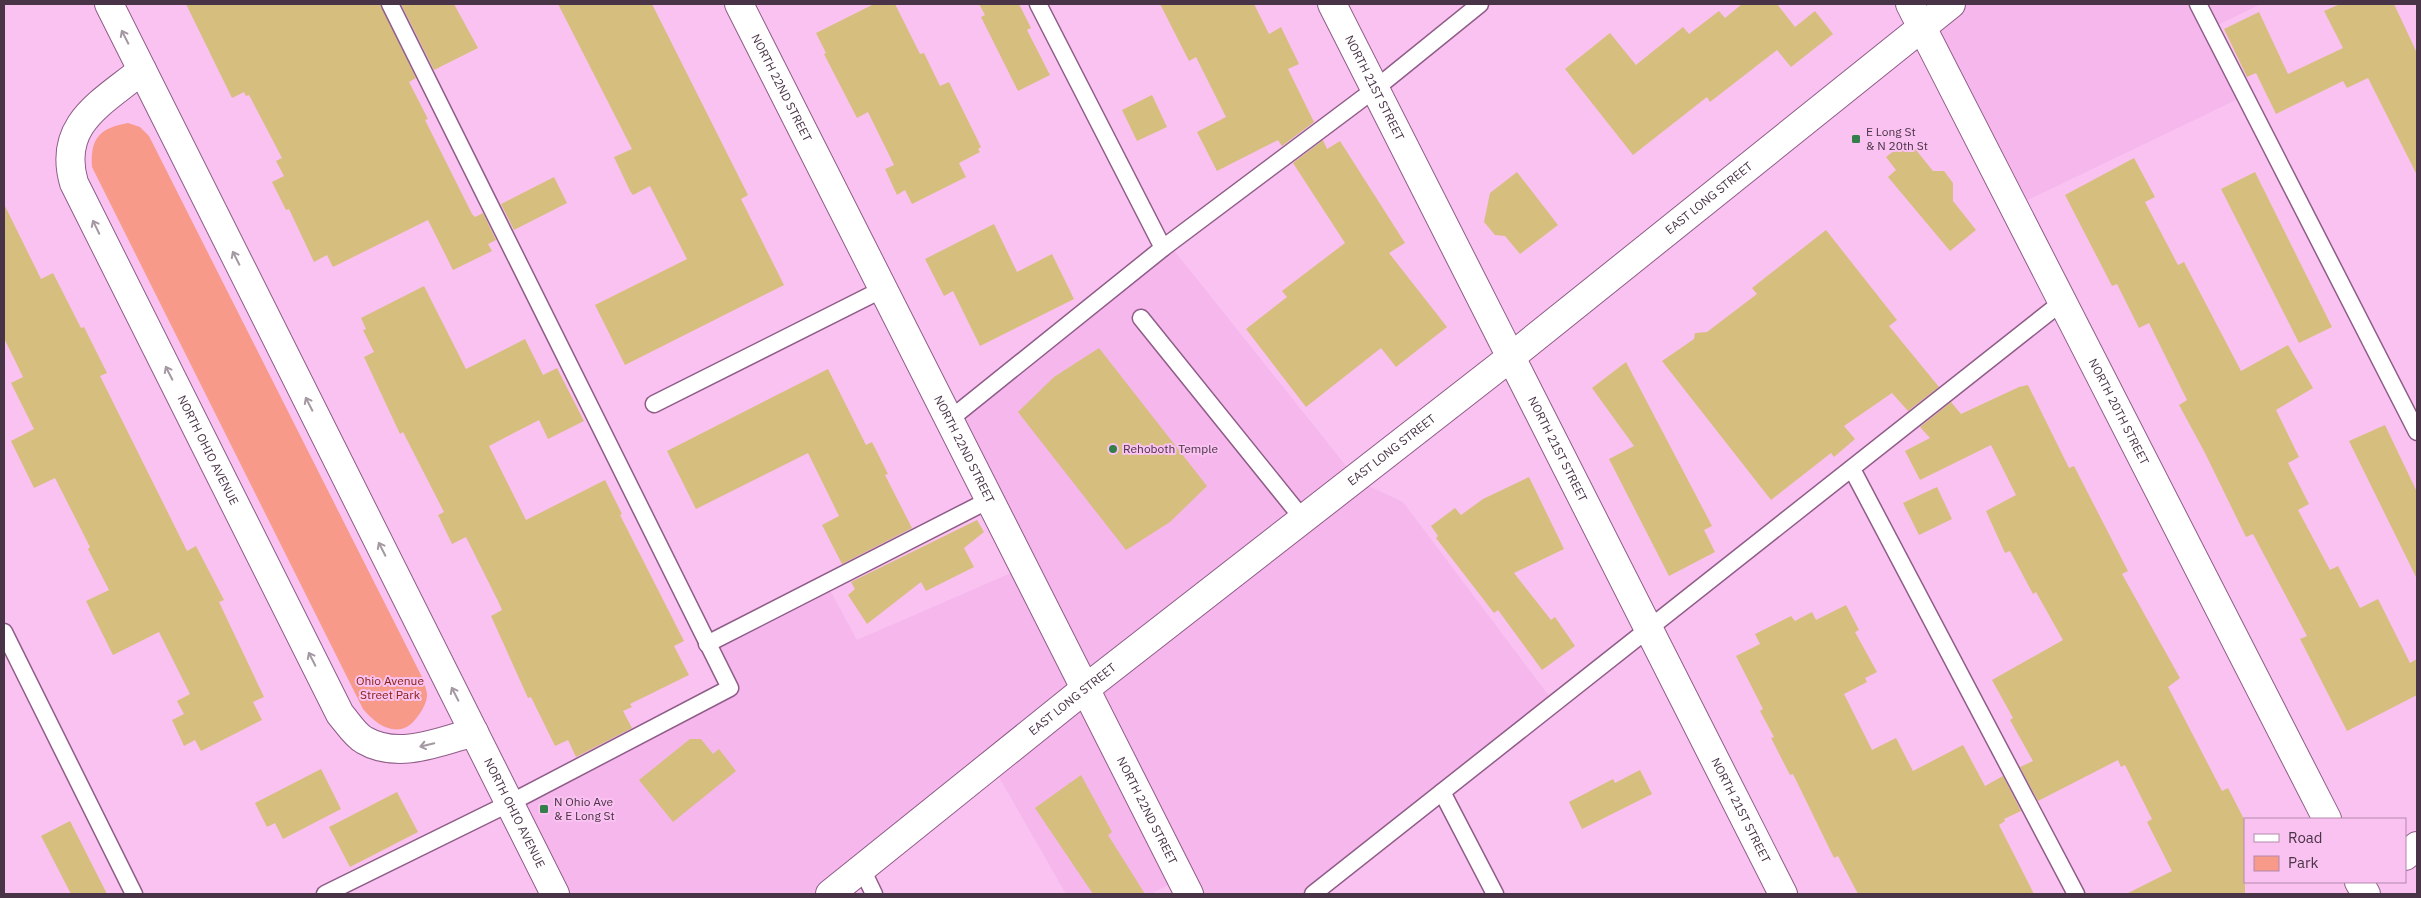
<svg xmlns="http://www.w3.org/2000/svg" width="2421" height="898" font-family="'IBM Plex Sans',sans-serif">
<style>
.built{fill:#f5b7ec}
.green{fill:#f79a89}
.building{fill:#d6bf7e}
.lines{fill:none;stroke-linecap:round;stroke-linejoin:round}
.lane-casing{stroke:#8f5d88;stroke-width:19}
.street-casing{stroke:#8f5d88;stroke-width:30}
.secondary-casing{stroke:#8f5d88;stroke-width:30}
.lane{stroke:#fff;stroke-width:16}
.street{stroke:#fff;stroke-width:28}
.secondary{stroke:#fff;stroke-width:28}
.oneway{stroke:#a499a2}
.poi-dot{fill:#347e4b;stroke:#fac2f1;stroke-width:2}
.labels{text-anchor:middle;stroke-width:4;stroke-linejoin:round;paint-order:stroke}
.street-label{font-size:12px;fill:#493346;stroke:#fac2f1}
.poi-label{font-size:12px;fill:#493346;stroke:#fac2f1;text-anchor:start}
.park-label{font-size:12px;fill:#8a2112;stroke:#fac2f1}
</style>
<rect width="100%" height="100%" fill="#fac2f1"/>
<g class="built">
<path d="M 1968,4 L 2261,4 L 2203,32 L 2238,99 L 2013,207 L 1925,38 Z"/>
<path d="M 1169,244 L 1358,481 L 1403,502 L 1558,708 L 1319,894 L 1188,894 L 1180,878 L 1151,894 L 1066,894 L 995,770 L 842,894 L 558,894 L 514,802 L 725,689 L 704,643 L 826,583 L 857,640 L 1018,570 L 944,429 Z"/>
</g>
<path class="green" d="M 128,123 L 140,127 L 149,136 L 423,679 C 424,684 427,690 427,695 C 427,702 422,711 418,716 C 401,741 378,727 363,709 L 92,167 C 90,138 100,128 128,123 Z"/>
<g class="building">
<path d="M 186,4 L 380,4 L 416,78 L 409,82 L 428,119 L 425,120 L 472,214 L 475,217 L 483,213 L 496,240 L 488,244 L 492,251 L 453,270 L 428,220 L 333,267 L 327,255 L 314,262 L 289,209 L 286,210 L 272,182 L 284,176 L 276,161 L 282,158 L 249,95 L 246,96 L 244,92 L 232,98 Z"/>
<path d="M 401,4 L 454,4 L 478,48 L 434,70 Z"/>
<path d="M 558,4 L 652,4 L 748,195 L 741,199 L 784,285 L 625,365 L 595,305 L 687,259 L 650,186 L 633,195 L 630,191 L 614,157 L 632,149 Z"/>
<path d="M 874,4 L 895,4 L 920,54 L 924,53 L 940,86 L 949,82 L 981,147 L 978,149 L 980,152 L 959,163 L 966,177 L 912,204 L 905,190 L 897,195 L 885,169 L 894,165 L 868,112 L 857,118 L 824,54 L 826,53 L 816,33 Z"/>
<path d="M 979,4 L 1019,4 L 1031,28 L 1027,30 L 1050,75 L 1018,91 L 981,17 L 985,15 Z"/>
<path d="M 1160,4 L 1254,4 L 1269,34 L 1281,27 L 1299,64 L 1288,69 L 1314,122 L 1282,146 L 1278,140 L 1217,171 L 1197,132 L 1226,117 L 1196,57 L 1189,61 Z"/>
<path d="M 1742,4 L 1777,4 L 1795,27 L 1815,11 L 1833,34 L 1791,67 L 1777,50 L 1710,102 L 1707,97 L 1633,155 L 1565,69 L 1610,33 L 1636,65 L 1683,27 L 1689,34 L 1719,11 L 1725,18 Z"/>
<path d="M 2340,4 L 2394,4 L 2417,53 L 2417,175 L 2368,78 L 2347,88 L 2343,81 L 2276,114 L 2256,73 L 2247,77 L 2224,29 L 2259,12 L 2288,74 L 2343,48 L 2324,11 Z"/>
<path d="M 1152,95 L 1167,127 L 1137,141 L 1122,110 Z"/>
<path d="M 1323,140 L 1327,149 L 1340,141 L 1405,243 L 1389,253 L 1447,327 L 1396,367 L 1381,348 L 1306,407 L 1246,329 L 1287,297 L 1282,291 L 1345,243 L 1293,163 Z"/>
<path d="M 1908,140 L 1933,171 L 1944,171 L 1953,183 L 1953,201 L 1976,230 L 1950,251 L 1888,177 L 1896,170 L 1886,157 Z"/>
<path d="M 2134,158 L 2155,197 L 2145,202 L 2178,265 L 2184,262 L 2241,371 L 2288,345 L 2313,388 L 2276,410 L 2299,457 L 2288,463 L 2309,504 L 2298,510 L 2330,570 L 2338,566 L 2360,608 L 2378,599 L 2410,663 L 2417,659 L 2417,695 L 2347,731 L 2300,639 L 2307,636 L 2253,534 L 2246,537 L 2204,451 L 2179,405 L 2187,400 L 2149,323 L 2139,328 L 2117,284 L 2112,286 L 2065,195 Z"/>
<path d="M 1517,172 L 1558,225 L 1520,254 L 1505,236 L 1495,235 L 1484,222 L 1490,193 Z"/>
<path d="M 2255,172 L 2332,327 L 2299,343 L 2221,189 Z"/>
<path d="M 554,177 L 567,203 L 514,230 L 501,204 Z"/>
<path d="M 4,204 L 41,279 L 53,273 L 81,328 L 84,327 L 107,373 L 100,376 L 187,551 L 196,546 L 224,600 L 219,602 L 264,697 L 253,702 L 262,720 L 201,751 L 195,740 L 184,746 L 172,720 L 184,714 L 177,701 L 190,694 L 159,632 L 113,655 L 86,601 L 109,590 L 88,549 L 90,547 L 55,478 L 34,488 L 11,441 L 34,429 L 11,383 L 23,377 L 4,338 Z"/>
<path d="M 994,224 L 1017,272 L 1052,254 L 1074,299 L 980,346 L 953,291 L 944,296 L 925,259 Z"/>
<path d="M 1826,230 L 1897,320 L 1889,326 L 1939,387 L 1908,411 L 1892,393 L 1844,426 L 1855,439 L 1834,457 L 1831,453 L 1771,500 L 1662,361 L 1694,339 L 1695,333 L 1707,332 L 1757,294 L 1752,288 Z"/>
<path d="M 424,286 L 466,369 L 525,339 L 543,375 L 557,368 L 584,421 L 548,439 L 539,420 L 489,446 L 526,520 L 605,480 L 622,514 L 620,515 L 684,641 L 674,646 L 689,675 L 630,704 L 632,707 L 623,711 L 632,728 L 576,757 L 568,740 L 555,746 L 531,697 L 528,698 L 491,616 L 502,610 L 499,603 L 466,537 L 452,544 L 438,515 L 444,512 L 403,432 L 400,434 L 364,357 L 374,352 L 363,330 L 366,329 L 361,318 Z"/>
<path d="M 1099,348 L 1207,486 L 1170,522 L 1126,550 L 1018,412 L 1054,377 Z"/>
<path d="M 1626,362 L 1712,526 L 1704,530 L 1715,552 L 1669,576 L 1609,459 L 1634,446 L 1592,388 Z"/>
<path d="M 828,369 L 866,445 L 872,442 L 888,474 L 885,475 L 912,528 L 842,564 L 822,525 L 839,516 L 808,453 L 696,509 L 667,451 Z"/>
<path d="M 2028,385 L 2069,468 L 2074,466 L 2128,571 L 2122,574 L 2180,678 L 2168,687 L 2222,791 L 2228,788 L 2245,821 L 2245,894 L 2126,894 L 2172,871 L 2147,822 L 2152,819 L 2125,765 L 2121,767 L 2118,760 L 2038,801 L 2020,767 L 2033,761 L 2010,720 L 2013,718 L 1992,680 L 2063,640 L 2036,592 L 2033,594 L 2010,551 L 2005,553 L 1986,511 L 2016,495 L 1991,445 L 1920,480 L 1905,451 L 1930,438 L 1920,427 L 1951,402 L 1961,414 L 2019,387 Z"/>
<path d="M 2385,425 L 2417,492 L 2417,579 L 2349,441 Z"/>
<path d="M 1529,477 L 1564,549 L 1514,573 L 1551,620 L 1555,617 L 1575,646 L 1542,670 L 1498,610 L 1494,613 L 1436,538 L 1438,536 L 1431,526 L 1455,508 L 1461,515 L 1483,499 Z"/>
<path d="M 1937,487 L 1952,519 L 1919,535 L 1903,503 Z"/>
<path d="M 977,520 L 984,532 L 964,548 L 974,567 L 926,591 L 921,582 L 867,624 L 848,595 L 855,589 L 851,582 Z"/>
<path d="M 1846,605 L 1859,630 L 1855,632 L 1877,672 L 1865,678 L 1867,682 L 1844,694 L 1872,750 L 1896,738 L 1913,771 L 1963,745 L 1985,786 L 2003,776 L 2021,811 L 2004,819 L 2005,821 L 1999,825 L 2034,894 L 1858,894 L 1838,856 L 1834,858 L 1793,774 L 1790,775 L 1771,738 L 1774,737 L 1760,711 L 1763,709 L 1736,656 L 1760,644 L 1755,634 L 1791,616 L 1795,621 L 1812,612 L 1816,620 Z"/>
<path d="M 690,739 L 701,739 L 713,754 L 719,749 L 736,771 L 673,822 L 639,780 Z"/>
<path d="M 321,769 L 341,809 L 283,839 L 275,823 L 267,827 L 255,803 Z"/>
<path d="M 1640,770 L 1652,794 L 1582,829 L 1569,802 L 1613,779 L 1615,783 Z"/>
<path d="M 1081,775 L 1112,832 L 1108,835 L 1145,894 L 1093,894 L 1035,808 Z"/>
<path d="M 397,792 L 418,832 L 350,867 L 329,827 Z"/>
<path d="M 70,821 L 107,894 L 71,894 L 41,836 Z"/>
</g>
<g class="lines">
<g class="lane-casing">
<g id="lane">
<path d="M 1038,4 L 1163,248"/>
<path d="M 2198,4 L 2417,432"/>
<path d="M 1141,318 L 1303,519"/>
<path d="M 654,404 L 883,289"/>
<path d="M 949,420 L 1163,248 L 1375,89 L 1480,4"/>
<path d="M 1852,469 L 2076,894"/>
<path d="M 4,632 L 134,894"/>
<path d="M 707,644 L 989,500"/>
<path d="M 1442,792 L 1495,894"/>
<path d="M 862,869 L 874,894"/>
<path d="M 325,894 L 510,803 L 730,688 L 390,4"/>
<path d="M 1313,894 L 2062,302"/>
</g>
</g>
<g class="street-casing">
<g id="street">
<path id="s1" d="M 739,4 L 1189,894"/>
<path id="s2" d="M 1332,4 L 1783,894"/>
<path id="s3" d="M 1910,4 L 2327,819"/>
<path id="s4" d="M 142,70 C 102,103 57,124 74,183 L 340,714 C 347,722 355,735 364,740 C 398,760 439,742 474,732"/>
<path d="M 2405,856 L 2417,846"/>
<path d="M 2359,882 L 2366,894"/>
</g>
</g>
<g class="secondary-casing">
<g id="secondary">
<path id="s5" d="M 109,4 L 555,894"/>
<path id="s6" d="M 830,894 L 1085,689 L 1511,357 L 1951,4"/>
</g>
</g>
<use href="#lane" class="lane"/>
<use href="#street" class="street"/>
<use href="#secondary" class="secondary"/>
</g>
<defs><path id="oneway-shaft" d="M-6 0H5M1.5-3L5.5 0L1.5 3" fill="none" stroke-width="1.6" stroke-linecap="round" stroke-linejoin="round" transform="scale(1.25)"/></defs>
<g class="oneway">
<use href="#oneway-shaft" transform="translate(125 37) rotate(-117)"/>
<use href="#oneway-shaft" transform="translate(96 227) rotate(-116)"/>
<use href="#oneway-shaft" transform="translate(236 258) rotate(-117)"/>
<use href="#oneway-shaft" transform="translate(169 373) rotate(-117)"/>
<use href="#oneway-shaft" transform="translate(309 404) rotate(-117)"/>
<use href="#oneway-shaft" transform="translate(382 549) rotate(-117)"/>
<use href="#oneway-shaft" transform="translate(312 659) rotate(-117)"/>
<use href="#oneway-shaft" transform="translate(455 694) rotate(-117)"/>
<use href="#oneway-shaft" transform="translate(427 745) rotate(167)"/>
</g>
<g class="poi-dot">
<rect x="1851" y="134" width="10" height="10" rx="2.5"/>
<circle cx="1113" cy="449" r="5"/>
<rect x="539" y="804" width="10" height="10" rx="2.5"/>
</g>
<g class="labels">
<g class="street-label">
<text dy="4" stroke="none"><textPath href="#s1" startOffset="94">NORTH 22ND STREET</textPath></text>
<text dy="4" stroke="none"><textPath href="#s2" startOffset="94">NORTH 21ST STREET</textPath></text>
<text dy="4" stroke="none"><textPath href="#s6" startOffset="1121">EAST LONG STREET</textPath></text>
<text dy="4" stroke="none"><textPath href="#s3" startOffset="458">NORTH 20TH STREET</textPath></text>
<text dy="4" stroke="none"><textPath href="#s1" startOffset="499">NORTH 22ND STREET</textPath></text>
<text dy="4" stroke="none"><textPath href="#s2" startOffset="499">NORTH 21ST STREET</textPath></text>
<text dy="4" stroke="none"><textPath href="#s6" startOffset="716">EAST LONG STREET</textPath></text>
<text dy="4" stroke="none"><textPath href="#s4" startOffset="442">NORTH OHIO AVENUE</textPath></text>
<text dy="4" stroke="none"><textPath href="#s6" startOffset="311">EAST LONG STREET</textPath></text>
<text dy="4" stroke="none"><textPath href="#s2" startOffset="904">NORTH 21ST STREET</textPath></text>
<text dy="4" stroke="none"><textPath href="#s1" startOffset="904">NORTH 22ND STREET</textPath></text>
<text dy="4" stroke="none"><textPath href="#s5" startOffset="905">NORTH OHIO AVENUE</textPath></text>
</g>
<g class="poi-label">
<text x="1866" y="136">E Long St<tspan x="1866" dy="14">&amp; N 20th St</tspan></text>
<text x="1123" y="453">Rehoboth Temple</text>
<text x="554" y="806">N Ohio Ave<tspan x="554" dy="14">&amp; E Long St</tspan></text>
</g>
<g class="park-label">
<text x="390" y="685">Ohio Avenue<tspan x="390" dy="14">Street Park</tspan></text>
</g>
</g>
<rect width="2421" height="898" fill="none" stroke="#493346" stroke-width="10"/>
<rect x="2244" y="818" width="162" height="65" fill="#fac2f1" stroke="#b389ad"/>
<rect x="2254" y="834" width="25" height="8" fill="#ffffff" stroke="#b389ad"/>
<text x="2288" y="843" font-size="15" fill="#493346">Road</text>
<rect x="2254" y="856" width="25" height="15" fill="#f79a89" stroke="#b389ad"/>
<text x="2288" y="868" font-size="15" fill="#493346">Park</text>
</svg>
